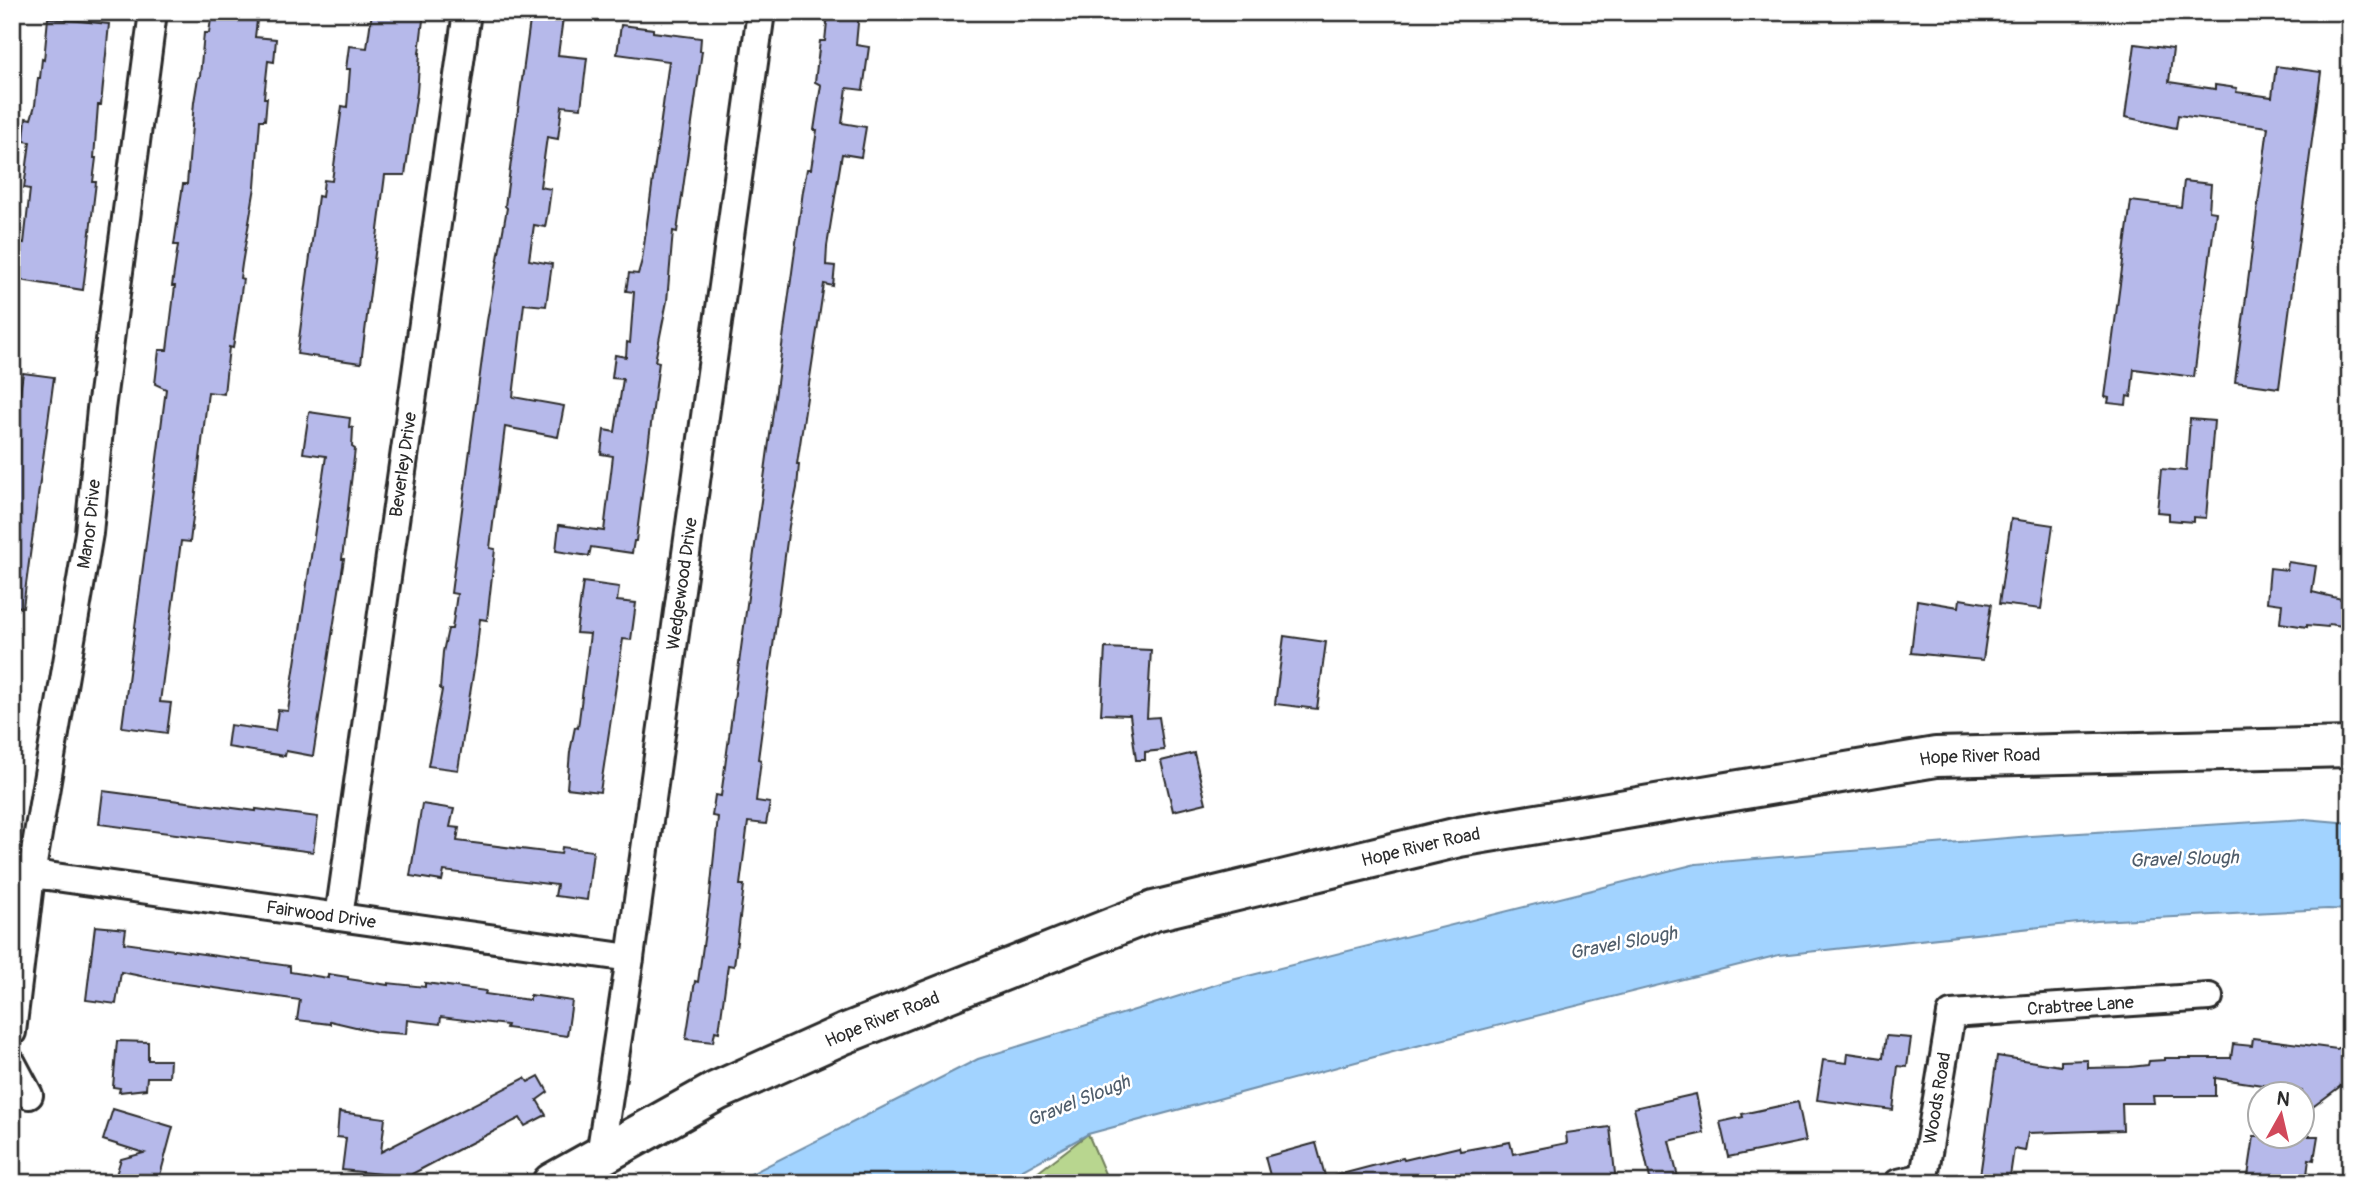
<svg xmlns="http://www.w3.org/2000/svg" width="2362" height="1195" font-family="Pangolin,sans-serif">
<style>
.green{fill:#b8d68f;stroke:#72805d;stroke-width:2}
.water{fill:#a2d3ff;stroke:#7290aa;stroke-width:2}
.building{fill:#b6b9ea;stroke:#2b2b2b;stroke-width:2}
.lines{fill:none;stroke-linecap:round;stroke-linejoin:round}
.street-casing{stroke:#2b2b2b;stroke-width:32}
.secondary-casing{stroke:#2b2b2b;stroke-width:44}
.street{stroke:#fff;stroke-width:26}
.secondary{stroke:#fff;stroke-width:38}
.labels{text-anchor:middle;stroke-width:5;stroke-linejoin:round;paint-order:stroke}
.street-label{font-size:18px;fill:#2b2b2b;stroke:#fff}
.water-label{font-size:19px;font-style:italic;fill:#4f5d6b;stroke:#fff}
</style>
<rect width="100%" height="100%" fill="#fff"/>
<filter id="ink" filterUnits="userSpaceOnUse"><feTurbulence type="fractalNoise" baseFrequency=".0143" numOctaves="2"/><feDisplacementMap in="SourceGraphic" scale="14" xChannelSelector="R" yChannelSelector="G"/><feConvolveMatrix kernelMatrix="1 2 1 2 8 2 1 2 1" color-interpolation-filters="sRGB"/></filter>
<g filter="url(#ink)">
<path class="green" d="M 1088,1134 L 1109,1183 L 1024,1183 Z"/>
<path class="water" d="M 2305,819 L 2350,823 L 2350,910 L 2328,909 L 2097,921 L 1779,955 L 1393,1052 L 1088,1134 L 999,1183 L 733,1183 L 978,1059 L 1224,982 L 1696,864 L 2031,836 Z"/>
<g class="building">
<path d="M 212,12 L 258,12 L 255,37 L 276,39 L 274,62 L 268,61 L 264,98 L 267,98 L 265,120 L 260,120 L 255,187 L 242,264 L 240,278 L 243,279 L 233,348 L 229,347 L 224,394 L 208,392 L 190,542 L 181,541 L 160,702 L 171,703 L 167,733 L 122,727 L 166,389 L 155,384 L 159,350 L 167,350 L 175,286 L 172,286 L 178,245 L 174,245 L 183,184 L 187,184 L 194,102 L 198,78 L 200,76 L 204,33 L 209,33 Z"/>
<path d="M 372,12 L 424,12 L 419,53 L 420,53 L 417,92 L 405,175 L 385,175 L 361,363 L 297,354 L 318,196 L 322,197 L 324,180 L 332,181 L 342,106 L 347,107 L 350,69 L 346,69 L 349,46 L 367,48 Z"/>
<path d="M 828,12 L 859,12 L 856,45 L 869,47 L 863,90 L 847,88 L 842,123 L 866,127 L 861,157 L 842,154 L 827,246 L 826,265 L 835,266 L 833,286 L 824,284 L 797,464 L 799,464 L 797,488 L 789,526 L 758,759 L 761,760 L 756,801 L 770,803 L 766,824 L 748,822 L 740,885 L 744,885 L 734,966 L 728,965 L 719,1032 L 715,1031 L 713,1042 L 686,1039 L 695,981 L 698,982 L 709,903 L 718,817 L 712,816 L 715,795 L 721,796 L 803,191 L 807,169 L 811,169 L 817,130 L 814,130 L 821,85 L 815,82 L 820,41 L 825,41 Z"/>
<path d="M 531,13 L 563,18 L 558,55 L 587,58 L 581,108 L 562,106 L 558,139 L 547,137 L 540,187 L 551,189 L 548,211 L 545,227 L 534,225 L 529,260 L 552,264 L 546,306 L 524,304 L 513,397 L 564,406 L 558,437 L 505,427 L 490,548 L 495,549 L 487,620 L 480,619 L 476,656 L 458,770 L 428,766 L 442,690 L 440,689 L 443,652 L 448,629 L 452,629 L 457,594 L 451,593 L 487,321 L 507,208 L 505,206 Z"/>
<path d="M 48,18 L 109,24 L 101,105 L 98,105 L 94,158 L 96,158 L 93,182 L 96,182 L 83,290 L 13,279 L 17,242 L 24,243 L 30,189 L 24,188 L 30,142 L 24,141 L 26,118 L 31,119 L 35,105 L 38,78 L 40,78 L 42,59 L 44,60 Z"/>
<path d="M 621,25 L 653,29 L 653,32 L 701,38 L 700,51 L 702,51 L 677,232 L 673,231 L 667,301 L 655,361 L 659,362 L 636,541 L 634,541 L 632,553 L 591,547 L 589,556 L 556,551 L 559,525 L 604,531 L 613,456 L 601,454 L 604,430 L 615,432 L 623,379 L 612,378 L 615,355 L 626,357 L 627,342 L 630,343 L 634,292 L 626,291 L 629,273 L 638,274 L 642,260 L 669,61 L 617,54 Z"/>
<path d="M 2135,44 L 2173,49 L 2169,82 L 2215,89 L 2215,85 L 2237,88 L 2236,92 L 2272,97 L 2276,66 L 2321,72 L 2279,388 L 2235,382 L 2268,127 L 2178,115 L 2176,128 L 2125,117 Z"/>
<path d="M 2184,181 L 2211,184 L 2209,211 L 2216,212 L 2194,377 L 2134,369 L 2131,397 L 2127,396 L 2126,405 L 2108,403 L 2109,398 L 2105,397 L 2131,201 L 2181,207 Z"/>
<path d="M 23,373 L 54,377 L 23,607 L 12,606 L 12,445 Z"/>
<path d="M 309,412 L 350,418 L 349,427 L 353,428 L 352,447 L 355,449 L 342,559 L 344,559 L 313,756 L 286,751 L 285,756 L 227,747 L 230,725 L 275,731 L 278,710 L 288,711 L 326,456 L 303,453 Z"/>
<path d="M 2190,419 L 2214,421 L 2206,518 L 2193,517 L 2193,522 L 2169,520 L 2169,513 L 2157,512 L 2161,469 L 2186,471 Z"/>
<path d="M 2011,519 L 2053,525 L 2041,609 L 1999,604 Z"/>
<path d="M 2288,562 L 2316,566 L 2312,592 L 2350,601 L 2350,627 L 2329,624 L 2328,627 L 2307,625 L 2307,627 L 2280,623 L 2282,604 L 2267,602 L 2270,568 L 2287,570 Z"/>
<path d="M 583,582 L 619,587 L 617,601 L 636,603 L 631,640 L 623,639 L 600,792 L 567,788 L 570,752 L 575,727 L 578,728 L 590,634 L 576,633 Z"/>
<path d="M 1960,599 L 1991,604 L 1983,660 L 1911,653 L 1917,600 L 1959,607 Z"/>
<path d="M 1284,636 L 1326,642 L 1317,709 L 1275,704 Z"/>
<path d="M 1105,648 L 1151,650 L 1147,718 L 1159,717 L 1164,750 L 1145,752 L 1145,760 L 1136,760 L 1130,715 L 1101,714 Z"/>
<path d="M 1194,753 L 1206,803 L 1173,811 L 1161,761 Z"/>
<path d="M 103,791 L 256,811 L 256,809 L 318,817 L 313,852 L 99,824 Z"/>
<path d="M 422,804 L 454,809 L 450,827 L 459,828 L 457,841 L 561,854 L 562,847 L 593,851 L 587,900 L 555,896 L 557,885 L 444,871 L 442,881 L 410,876 Z"/>
<path d="M 95,926 L 126,929 L 124,943 L 290,966 L 290,972 L 328,978 L 328,974 L 348,977 L 348,979 L 388,985 L 388,983 L 425,987 L 425,983 L 486,991 L 485,994 L 530,1000 L 530,995 L 572,1001 L 567,1036 L 506,1028 L 507,1025 L 441,1017 L 440,1024 L 407,1020 L 406,1034 L 377,1032 L 330,1021 L 330,1024 L 297,1020 L 300,1000 L 165,981 L 121,972 L 116,1004 L 86,1000 Z"/>
<path d="M 1886,1036 L 1911,1038 L 1907,1067 L 1898,1066 L 1893,1110 L 1817,1100 L 1823,1060 L 1847,1063 L 1848,1053 L 1883,1058 Z"/>
<path d="M 2253,1038 L 2337,1049 L 2350,1041 L 2350,1079 L 2302,1115 L 2302,1091 L 2215,1078 L 2215,1096 L 2153,1096 L 2154,1103 L 2122,1103 L 2123,1130 L 2028,1133 L 2025,1151 L 2014,1149 L 2009,1183 L 1979,1183 L 1997,1056 L 2061,1066 L 2061,1061 L 2088,1060 L 2088,1068 L 2130,1067 L 2148,1065 L 2149,1061 L 2165,1060 L 2165,1058 L 2231,1058 L 2233,1044 L 2252,1046 Z"/>
<path d="M 117,1041 L 148,1042 L 148,1060 L 170,1060 L 169,1077 L 147,1077 L 146,1089 L 119,1092 L 120,1088 L 113,1087 Z"/>
<path d="M 539,1076 L 548,1092 L 537,1100 L 546,1115 L 525,1126 L 520,1118 L 467,1145 L 412,1174 L 417,1183 L 394,1183 L 390,1175 L 342,1170 L 346,1138 L 337,1137 L 339,1112 L 385,1118 L 381,1152 L 525,1078 L 528,1082 Z"/>
<path d="M 1696,1094 L 1704,1133 L 1669,1141 L 1678,1177 L 1651,1183 L 1634,1108 Z"/>
<path d="M 1798,1102 L 1806,1141 L 1728,1157 L 1720,1122 L 1743,1117 L 1742,1114 Z"/>
<path d="M 113,1109 L 173,1127 L 158,1183 L 130,1183 L 115,1178 L 121,1159 L 144,1153 L 103,1140 Z"/>
<path d="M 1610,1127 L 1616,1183 L 1334,1183 L 1334,1176 L 1403,1158 L 1404,1160 L 1459,1147 L 1460,1151 L 1510,1142 L 1513,1154 L 1567,1143 L 1566,1133 Z"/>
<path d="M 2254,1136 L 2318,1136 L 2314,1160 L 2309,1159 L 2306,1183 L 2247,1183 Z"/>
<path d="M 1316,1143 L 1327,1183 L 1272,1183 L 1265,1157 Z"/>
</g>
<g class="lines">
<g class="street-casing">
<g id="street">
<path id="s1" d="M 12,873 L 48,876 L 630,958"/>
<path id="s2" d="M 339,917 L 467,12"/>
<path id="s3" d="M 12,1032 L 31,875 L 89,533 L 101,409 L 153,12"/>
<path d="M 12,1063 L 29,1095"/>
<path id="s4" d="M 600,1156 L 630,958 L 761,12"/>
<path d="M 1898,1183 L 1924,1177"/>
<path id="s5" d="M 1923,1183 L 1951,1014 L 2209,997"/>
</g>
</g>
<g class="secondary-casing">
<g id="secondary">
<path id="s6" d="M 552,1183 L 717,1091 L 844,1034 L 1154,911 L 1459,837 L 1936,757 L 2350,747"/>
</g>
</g>
<use href="#street" class="street"/>
<use href="#secondary" class="secondary"/>
</g>
</g>
<g class="labels">
<g class="street-label">
<text dy="6" stroke="none"><textPath href="#s2" startOffset="457">Beverley Drive</textPath></text>
<text dy="6" stroke="none"><textPath href="#s3" startOffset="514">Manor Drive</textPath></text>
<text dy="6" stroke="none"><textPath href="#s4" startOffset="578">Wedgewood Drive</textPath></text>
<text dy="6" stroke="none"><textPath href="#s6" startOffset="1503">Hope River Road</textPath></text>
<text dy="6" stroke="none"><textPath href="#s6" startOffset="936">Hope River Road</textPath></text>
<text dy="6" stroke="none"><textPath href="#s1" startOffset="312">Fairwood Drive</textPath></text>
<text dy="6" stroke="none"><textPath href="#s5" startOffset="301">Crabtree Lane</textPath></text>
<text dy="6" stroke="none"><textPath href="#s6" startOffset="369">Hope River Road</textPath></text>
<text dy="6" stroke="none"><textPath href="#s5" startOffset="86">Woods Road</textPath></text>
</g>
<g class="water-label">
<text transform="translate(2184 858) rotate(-2)" y="7">Gravel Slough</text>
<text transform="translate(1623 942) rotate(-11)" y="7">Gravel Slough</text>
<text transform="translate(1078 1100) rotate(-22)" y="7">Gravel Slough</text>
</g>
</g>
<rect width="2362" height="1195" fill="none" stroke="#fff" stroke-width="42"/>
<rect x="21" y="21" width="2320" height="1153" fill="none" stroke="#2b2b2b" stroke-width="2.5" filter="url(#ink)"/>
<g transform="translate(2281 1115) rotate(8)"><circle r="33" fill="#ffffff" stroke="#aaaaaa" stroke-width="2"/>
<path d="M0-5L12 26L0 18L-12 26Z" fill="#d1495b"/>
<text y="-10" font-size="19" font-weight="bold" text-anchor="middle" fill="#2b2b2b">N</text>
</g>
</svg>
